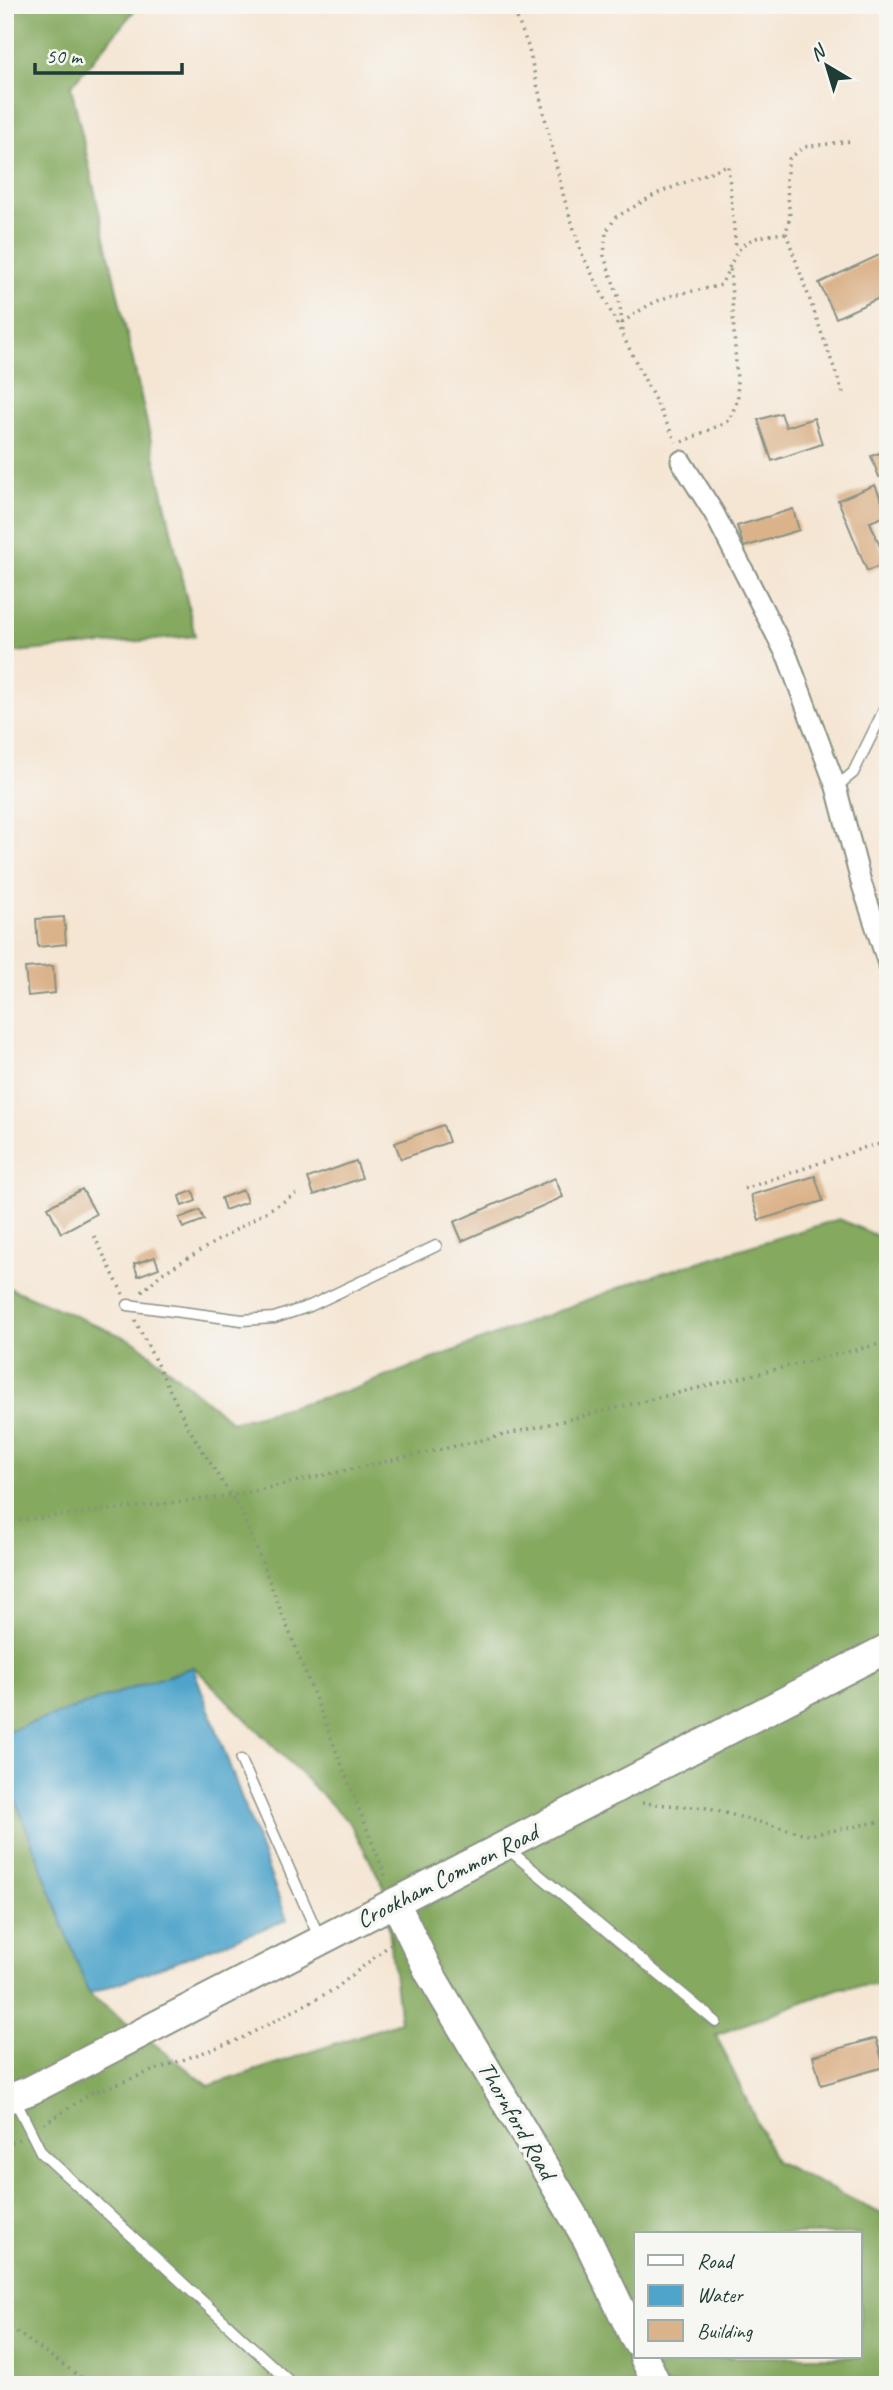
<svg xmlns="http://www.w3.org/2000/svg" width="893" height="2390" font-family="Caveat,sans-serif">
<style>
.forest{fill:#84a95e;stroke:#527349;stroke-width:2;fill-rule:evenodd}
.water{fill:#4fa4cb;stroke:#377080;stroke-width:2}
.building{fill:#dbb38b}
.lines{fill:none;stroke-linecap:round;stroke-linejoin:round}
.lane-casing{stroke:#8a9284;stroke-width:13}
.street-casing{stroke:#8a9284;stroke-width:23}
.secondary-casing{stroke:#8a9284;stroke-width:32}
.path{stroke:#8a9284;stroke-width:3.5;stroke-dasharray:2 5;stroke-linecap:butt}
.lane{stroke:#fff;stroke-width:10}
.street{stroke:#fff;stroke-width:19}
.secondary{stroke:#fff;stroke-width:28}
.labels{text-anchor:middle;stroke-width:7;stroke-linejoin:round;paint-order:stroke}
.street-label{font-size:24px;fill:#1f3d34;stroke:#f6f6f2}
</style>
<rect width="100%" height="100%" fill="#f6f6f2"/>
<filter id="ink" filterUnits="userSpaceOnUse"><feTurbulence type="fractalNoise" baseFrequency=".0143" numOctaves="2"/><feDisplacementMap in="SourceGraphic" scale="14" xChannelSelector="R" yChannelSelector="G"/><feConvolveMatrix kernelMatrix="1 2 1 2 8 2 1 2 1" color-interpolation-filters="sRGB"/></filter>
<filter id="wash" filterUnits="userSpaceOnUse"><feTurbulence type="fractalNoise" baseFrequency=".00686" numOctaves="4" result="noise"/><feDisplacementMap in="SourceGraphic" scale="28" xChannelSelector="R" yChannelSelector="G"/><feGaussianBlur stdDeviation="1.57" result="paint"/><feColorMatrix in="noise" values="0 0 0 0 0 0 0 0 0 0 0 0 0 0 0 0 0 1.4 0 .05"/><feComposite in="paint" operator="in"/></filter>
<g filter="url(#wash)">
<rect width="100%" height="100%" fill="#f5e6d4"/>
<g class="forest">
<path d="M 5,5 L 139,5 L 71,86 L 195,636 L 5,653 Z"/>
<path d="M 839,1219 L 888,1241 L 888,1984 L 840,1988 L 716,2035 L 775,2161 L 884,2215 L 888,2219 L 888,2385 L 5,2385 L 5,1771 L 89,1994 L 209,2086 L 400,2022 L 384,1887 L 350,1823 L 194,1667 L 5,1732 L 5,1286 L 136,1342 L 232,1422 L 351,1390 L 642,1279 ZM 636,2234 L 860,2234 L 860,2357 L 636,2357 Z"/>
</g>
<path class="water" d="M 193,1667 L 287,1920 L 89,1994 L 5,1771 L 5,1732 Z"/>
<g id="blocks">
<g class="building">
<path d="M 888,251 L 888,294 L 836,318 L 819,283 Z"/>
<path d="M 781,413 L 786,427 L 814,418 L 822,444 L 772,461 L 758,420 Z"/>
<path d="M 888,450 L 888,474 L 879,477 L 871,456 Z"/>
<path d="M 875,485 L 888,515 L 870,522 L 887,563 L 867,571 L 838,500 Z"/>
<path d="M 793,509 L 799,530 L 744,547 L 737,526 Z"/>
<path d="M 64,917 L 66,944 L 38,947 L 36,919 Z"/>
<path d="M 53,966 L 55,993 L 28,996 L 25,968 Z"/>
<path d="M 443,1125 L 449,1142 L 401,1159 L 395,1143 Z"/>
<path d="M 356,1161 L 362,1178 L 314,1195 L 308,1178 Z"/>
<path d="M 815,1176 L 823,1201 L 759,1220 L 751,1195 Z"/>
<path d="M 555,1178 L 563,1197 L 462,1241 L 454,1222 Z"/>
<path d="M 82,1189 L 96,1214 L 61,1233 L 48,1207 Z"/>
<path d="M 243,1190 L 247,1202 L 225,1210 L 221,1198 Z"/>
<path d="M 193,1191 L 196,1201 L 182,1206 L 179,1196 Z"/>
<path d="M 200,1210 L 204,1220 L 183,1228 L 179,1218 Z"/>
<path d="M 155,1257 L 159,1268 L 138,1276 L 134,1264 Z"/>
<path d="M 876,2038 L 884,2067 L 821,2085 L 813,2056 Z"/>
</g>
</g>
</g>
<g filter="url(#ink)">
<use href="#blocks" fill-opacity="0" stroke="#8a9284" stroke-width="2"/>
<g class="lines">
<g class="lane-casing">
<g id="lane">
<path d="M 886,582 L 888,586"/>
<path d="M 836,787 L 853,773 L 888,702"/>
<path d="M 128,1305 L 242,1320 L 274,1318 L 310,1306 L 436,1246"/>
<path d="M 241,1760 L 319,1937"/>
<path d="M 508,1849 L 716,2022"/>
<path d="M 14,2098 L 41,2152 L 293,2385"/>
</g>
</g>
<g class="street-casing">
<path id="street" d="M 681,461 L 714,513 L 788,658 L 836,787 L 861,882 L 888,964"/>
</g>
<g class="secondary-casing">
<g id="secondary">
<path d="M 395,1902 L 429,1972 L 587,2239 L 636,2341"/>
<path d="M 5,2100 L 31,2090 L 888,1648"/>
<path d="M 644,2357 L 657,2385"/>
</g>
</g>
<g class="path">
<path d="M 512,5 L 528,46 L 564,198 L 582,254 L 676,442"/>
<path d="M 786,233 L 843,393"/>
<path d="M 622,323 C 637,312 653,301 671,296 C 688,291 704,290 721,285 C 741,244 737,238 786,233 L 790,216 L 786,180 L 789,159 L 804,147 L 852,141"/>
<path d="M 623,331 L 619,299 L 604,256 L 606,232 L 616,217 L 656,194 L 728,165 L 736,249"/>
<path d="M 682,442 L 729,421 L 738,399 L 730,265"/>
<path d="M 744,1189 L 869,1146 L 888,1143"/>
<path d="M 94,1236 L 123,1294"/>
<path d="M 142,1292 L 161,1274 L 296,1194"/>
<path d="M 135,1320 L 189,1429 L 244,1517 L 387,1880"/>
<path d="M 5,1522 L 231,1496 L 496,1437 L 888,1342"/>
<path d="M 642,1803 L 706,1808 L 809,1835 L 888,1820"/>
<path d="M 44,2124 L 92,2093 L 240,2039 L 335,1989 L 391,1944"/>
<path d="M 5,2146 L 19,2139"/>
<path d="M 5,2324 L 92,2385"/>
</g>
<use href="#lane" class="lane"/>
<use href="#street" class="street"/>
<use href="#secondary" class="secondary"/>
</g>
</g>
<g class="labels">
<g class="street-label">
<text transform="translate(447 1876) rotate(-27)" y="8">Crookham Common Road</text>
<text transform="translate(517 2120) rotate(60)" y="8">Thornford Road</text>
</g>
</g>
<rect width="893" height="2390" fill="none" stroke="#f6f6f2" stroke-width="28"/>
<rect x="634" y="2232" width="228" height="126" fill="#f6f6f2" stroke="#a0aca6" stroke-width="2"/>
<rect x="648" y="2255" width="35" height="10" fill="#ffffff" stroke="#a0aca6" stroke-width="2"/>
<text x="697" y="2268" font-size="21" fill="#1f3d34">Road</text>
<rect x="648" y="2285" width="35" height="21" fill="#4fa4cb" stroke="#a0aca6" stroke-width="2"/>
<text x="697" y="2302" font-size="21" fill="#1f3d34">Water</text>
<rect x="648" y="2320" width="35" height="21" fill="#dbb38b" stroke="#a0aca6" stroke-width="2"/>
<text x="697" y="2338" font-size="21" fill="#1f3d34">Building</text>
<g transform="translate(827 66) rotate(322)" stroke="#f6f6f2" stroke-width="5" paint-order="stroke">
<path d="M0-5L12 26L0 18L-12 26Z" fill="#1f3d34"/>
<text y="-10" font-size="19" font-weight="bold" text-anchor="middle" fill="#1f3d34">N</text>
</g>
<path d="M35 63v10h147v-10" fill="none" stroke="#1f3d34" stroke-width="3.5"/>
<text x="46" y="63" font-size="21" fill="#1f3d34" stroke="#f6f6f2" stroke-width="5" paint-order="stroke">50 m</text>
</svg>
